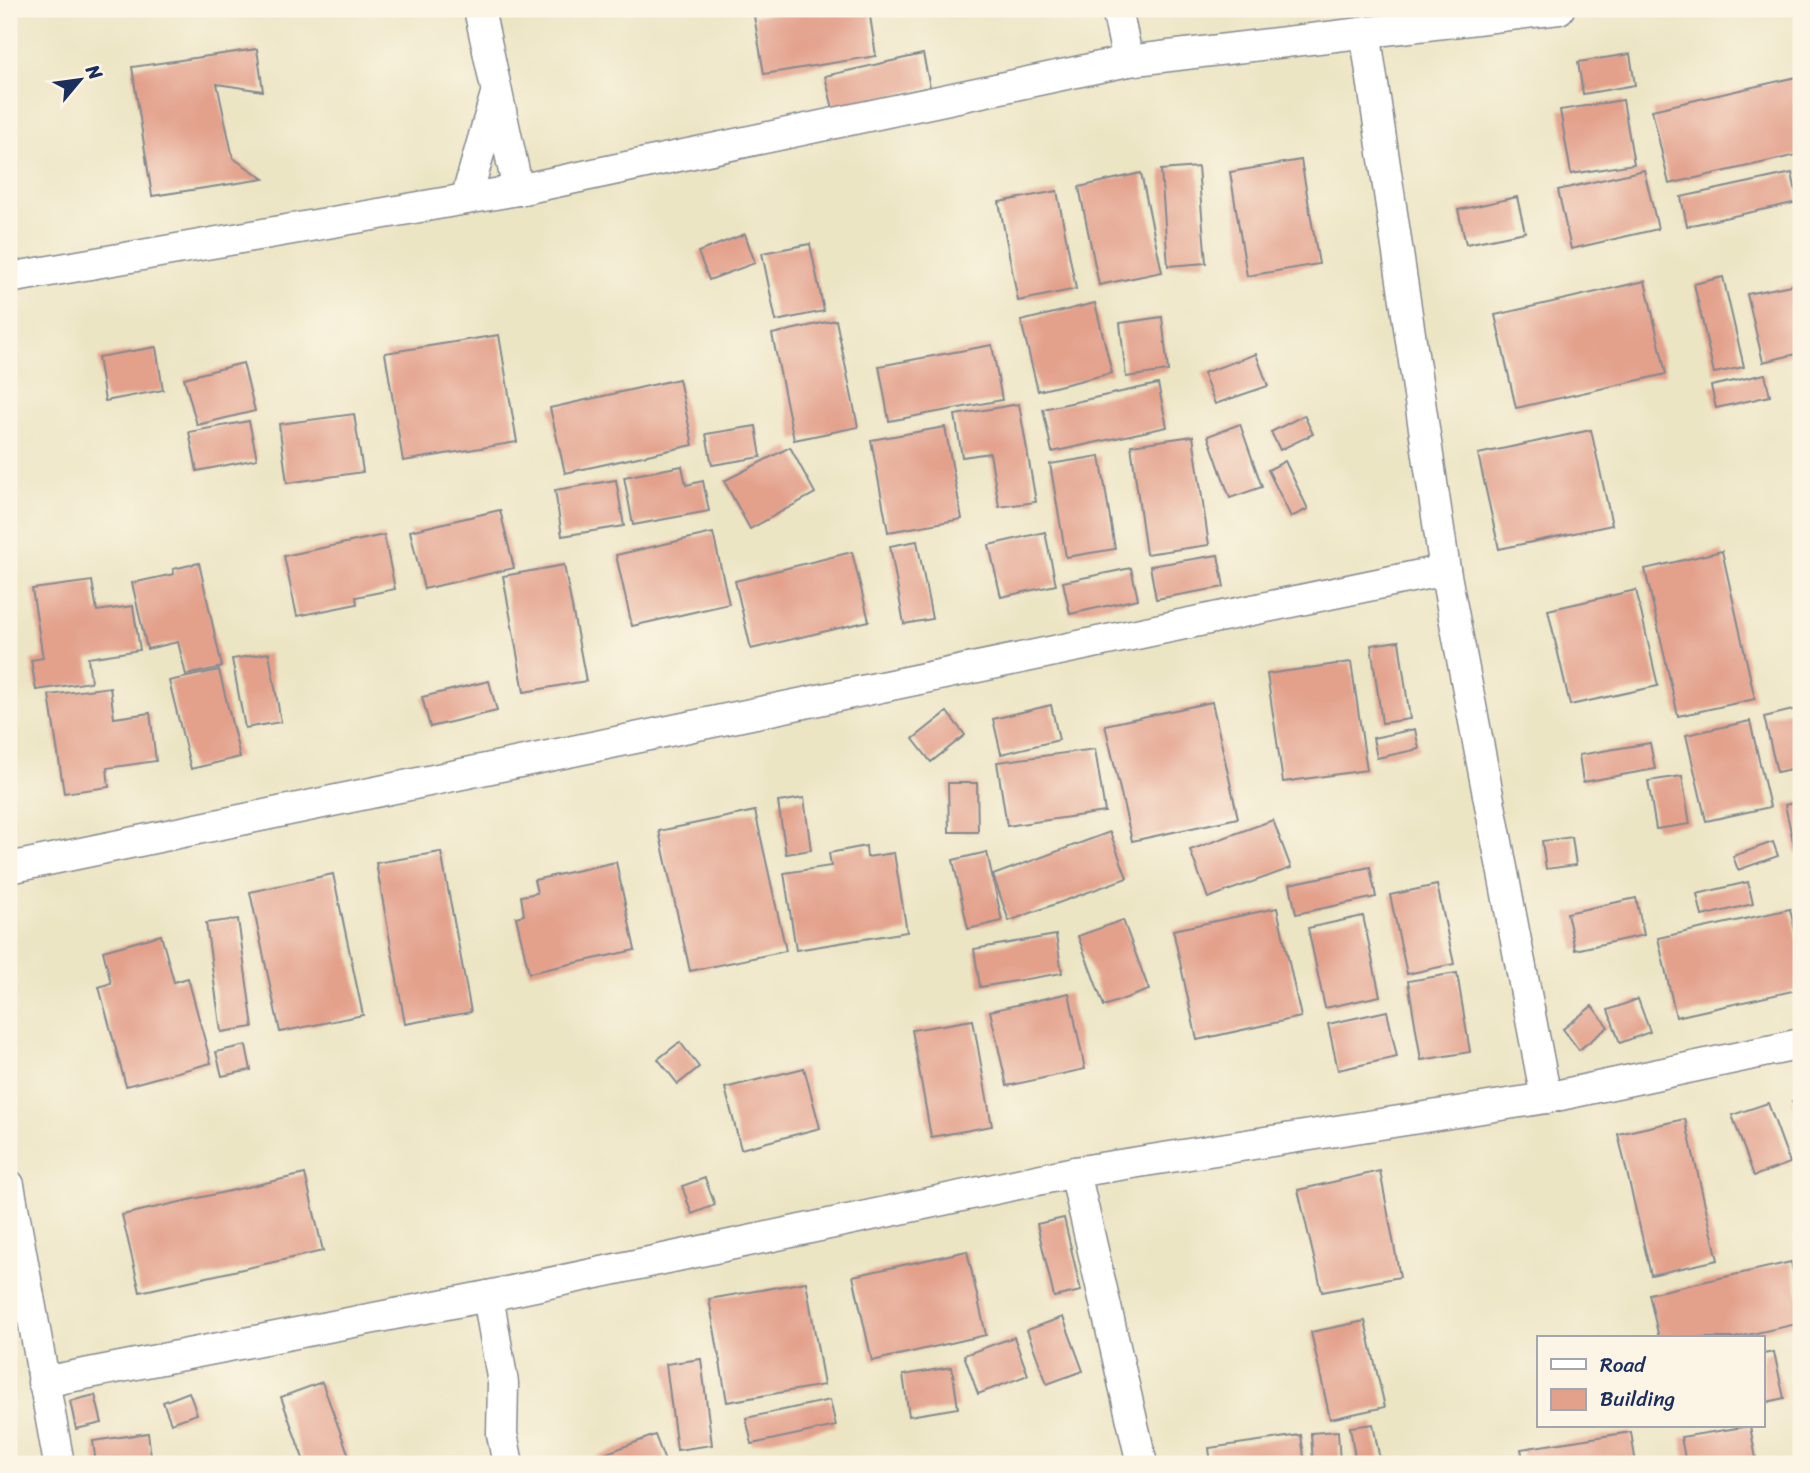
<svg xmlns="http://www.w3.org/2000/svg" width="1810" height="1473" font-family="Sriracha,sans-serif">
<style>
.building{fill:#e3a18c}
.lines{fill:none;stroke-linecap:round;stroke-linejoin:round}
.street-casing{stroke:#848a91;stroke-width:33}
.street{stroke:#fff;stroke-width:30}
</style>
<rect width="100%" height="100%" fill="#fcf5e5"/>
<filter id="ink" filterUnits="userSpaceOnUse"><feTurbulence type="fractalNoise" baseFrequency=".0143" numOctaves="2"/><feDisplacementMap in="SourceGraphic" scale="14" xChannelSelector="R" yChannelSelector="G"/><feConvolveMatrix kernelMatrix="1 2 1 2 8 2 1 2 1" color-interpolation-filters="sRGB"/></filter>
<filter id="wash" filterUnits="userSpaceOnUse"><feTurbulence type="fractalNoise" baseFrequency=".00686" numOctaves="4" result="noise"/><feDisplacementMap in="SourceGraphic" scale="28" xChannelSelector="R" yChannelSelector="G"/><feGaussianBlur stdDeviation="1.57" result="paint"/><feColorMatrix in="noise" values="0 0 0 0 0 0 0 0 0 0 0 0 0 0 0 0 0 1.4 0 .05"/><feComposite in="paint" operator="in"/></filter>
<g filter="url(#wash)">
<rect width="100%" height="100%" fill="#ece5c4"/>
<g id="blocks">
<g class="building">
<path d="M 800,9 L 869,9 L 876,56 L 764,74 L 754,16 Z"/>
<path d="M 257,49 L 263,91 L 217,84 L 233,158 L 264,179 L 152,196 L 132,67 Z"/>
<path d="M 923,54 L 930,87 L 833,109 L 825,76 Z"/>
<path d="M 1630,54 L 1635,85 L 1583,94 L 1578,62 Z"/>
<path d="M 1801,76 L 1801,154 L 1669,184 L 1652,110 Z"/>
<path d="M 1623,100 L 1634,164 L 1571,174 L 1560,110 Z"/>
<path d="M 1301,160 L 1319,264 L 1247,276 L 1230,172 Z"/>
<path d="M 1198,167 L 1206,263 L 1168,266 L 1161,170 Z"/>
<path d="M 1644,170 L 1658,229 L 1571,249 L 1558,190 Z"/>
<path d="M 1141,173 L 1162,272 L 1099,285 L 1079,187 Z"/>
<path d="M 1792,173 L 1798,202 L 1687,226 L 1681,197 Z"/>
<path d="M 1057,191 L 1076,289 L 1018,301 L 999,202 Z"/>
<path d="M 1517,197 L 1525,232 L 1466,244 L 1458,210 Z"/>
<path d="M 745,234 L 755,263 L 709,280 L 698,252 Z"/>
<path d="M 810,244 L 824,311 L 776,321 L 762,253 Z"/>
<path d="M 1723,277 L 1744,367 L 1714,373 L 1694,284 Z"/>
<path d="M 1645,281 L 1666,374 L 1516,408 L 1495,315 Z"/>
<path d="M 1801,283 L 1801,353 L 1763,362 L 1747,294 Z"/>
<path d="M 1095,303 L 1112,373 L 1038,391 L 1021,321 Z"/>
<path d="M 1162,317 L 1168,371 L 1126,377 L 1120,323 Z"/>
<path d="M 836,320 L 858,427 L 794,440 L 772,334 Z"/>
<path d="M 499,335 L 517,442 L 403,461 L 385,353 Z"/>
<path d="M 992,345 L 1002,400 L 889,421 L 879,366 Z"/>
<path d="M 156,347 L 163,390 L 105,401 L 98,357 Z"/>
<path d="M 1256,354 L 1268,386 L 1215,404 L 1203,373 Z"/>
<path d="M 243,363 L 255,411 L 197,425 L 184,378 Z"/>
<path d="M 1765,374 L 1770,396 L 1716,408 L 1711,386 Z"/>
<path d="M 679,379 L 693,445 L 565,473 L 550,408 Z"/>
<path d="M 1158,384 L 1167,427 L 1052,452 L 1043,409 Z"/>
<path d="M 1019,404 L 1036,502 L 999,507 L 990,453 L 962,457 L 955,415 Z"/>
<path d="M 354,414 L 363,472 L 287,483 L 279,424 Z"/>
<path d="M 1304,415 L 1313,434 L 1280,450 L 1271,432 Z"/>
<path d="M 249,421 L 257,459 L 197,471 L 189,432 Z"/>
<path d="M 1240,424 L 1262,487 L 1230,498 L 1208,436 Z"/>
<path d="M 756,426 L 761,457 L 712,465 L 706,434 Z"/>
<path d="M 945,427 L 962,519 L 888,532 L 871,440 Z"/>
<path d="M 1591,430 L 1612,525 L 1499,549 L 1478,454 Z"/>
<path d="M 1193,436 L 1209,545 L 1146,554 L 1131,445 Z"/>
<path d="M 790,447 L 815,493 L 750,529 L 724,481 Z"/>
<path d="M 1100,456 L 1115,549 L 1066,557 L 1050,464 Z"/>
<path d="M 1285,461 L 1308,509 L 1291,517 L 1268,470 Z"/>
<path d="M 682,466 L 686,485 L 703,481 L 709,511 L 633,525 L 624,477 Z"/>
<path d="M 616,480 L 624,526 L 562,536 L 555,490 Z"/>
<path d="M 500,510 L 514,568 L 424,589 L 410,531 Z"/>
<path d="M 1045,532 L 1056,585 L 1001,597 L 989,545 Z"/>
<path d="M 713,533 L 729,604 L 632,626 L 616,555 Z"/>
<path d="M 384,535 L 395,589 L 356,597 L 357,604 L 297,616 L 284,556 Z"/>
<path d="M 917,541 L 932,619 L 904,624 L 890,546 Z"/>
<path d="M 1722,551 L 1755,699 L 1678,716 L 1645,569 Z"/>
<path d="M 852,552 L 869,621 L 751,649 L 735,581 Z"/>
<path d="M 1218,555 L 1224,587 L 1156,599 L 1150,566 Z"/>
<path d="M 199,563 L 222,667 L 186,675 L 178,642 L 147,649 L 132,583 L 174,574 L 173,569 Z"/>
<path d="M 564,565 L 586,681 L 524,692 L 503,576 Z"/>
<path d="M 1131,568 L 1138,599 L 1070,614 L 1063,582 Z"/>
<path d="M 92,581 L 97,611 L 133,606 L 140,650 L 88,658 L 91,682 L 36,690 L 31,660 L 43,658 L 32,589 Z"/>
<path d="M 1636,590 L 1658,686 L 1570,705 L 1548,610 Z"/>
<path d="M 1399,641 L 1410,719 L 1382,723 L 1371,645 Z"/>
<path d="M 269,653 L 281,722 L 245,728 L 232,659 Z"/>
<path d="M 1351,662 L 1367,770 L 1283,782 L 1267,674 Z"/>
<path d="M 219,670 L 240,757 L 191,769 L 169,681 Z"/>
<path d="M 489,681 L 497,711 L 430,727 L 422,697 Z"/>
<path d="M 110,687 L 114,718 L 150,713 L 156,761 L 107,768 L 109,787 L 64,793 L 49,695 Z"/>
<path d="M 1212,702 L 1238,818 L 1132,841 L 1105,725 Z"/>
<path d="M 1051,705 L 1059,740 L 1001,754 L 993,719 Z"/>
<path d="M 1801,708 L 1801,767 L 1777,772 L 1764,717 Z"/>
<path d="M 947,712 L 965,735 L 931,762 L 913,739 Z"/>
<path d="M 1750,721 L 1770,807 L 1706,821 L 1686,735 Z"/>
<path d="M 1415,729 L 1419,749 L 1377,758 L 1373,738 Z"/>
<path d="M 1650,743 L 1655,769 L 1583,782 L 1579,755 Z"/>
<path d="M 1095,749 L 1105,812 L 1007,826 L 997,762 Z"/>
<path d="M 1682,776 L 1690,824 L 1656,829 L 1648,781 Z"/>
<path d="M 948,783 L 977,783 L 978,832 L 949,832 Z"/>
<path d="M 804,798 L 811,850 L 786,854 L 778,802 Z"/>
<path d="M 1801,801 L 1801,853 L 1796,855 L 1785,805 Z"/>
<path d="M 755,811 L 786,951 L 690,971 L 659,831 Z"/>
<path d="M 1273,820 L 1291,868 L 1208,898 L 1190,850 Z"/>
<path d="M 1110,832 L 1127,878 L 1009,921 L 993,875 Z"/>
<path d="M 1572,837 L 1576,865 L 1546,869 L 1542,841 Z"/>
<path d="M 1773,842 L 1778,856 L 1738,870 L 1733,856 Z"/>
<path d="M 866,846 L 867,857 L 894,853 L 907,932 L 796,950 L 784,873 L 831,866 L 829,853 Z"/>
<path d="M 441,852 L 471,1012 L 405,1024 L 376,863 Z"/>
<path d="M 987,852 L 1002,921 L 968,929 L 953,860 Z"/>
<path d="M 616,862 L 635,950 L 529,973 L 516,917 L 524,915 L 521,896 L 537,893 L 534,880 Z"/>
<path d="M 1370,867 L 1376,897 L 1296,914 L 1290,884 Z"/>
<path d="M 333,874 L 363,1015 L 280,1032 L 250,892 Z"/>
<path d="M 1748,882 L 1753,904 L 1702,916 L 1697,894 Z"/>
<path d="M 1437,885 L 1454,964 L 1407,974 L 1390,895 Z"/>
<path d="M 1636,898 L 1644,935 L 1575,950 L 1567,913 Z"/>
<path d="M 1277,908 L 1301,1017 L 1197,1040 L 1173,930 Z"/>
<path d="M 1790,909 L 1801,957 L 1801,989 L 1676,1017 L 1658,938 Z"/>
<path d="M 1363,916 L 1380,996 L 1325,1008 L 1308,928 Z"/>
<path d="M 238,919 L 253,1027 L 221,1032 L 206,923 Z"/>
<path d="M 1123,920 L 1149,990 L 1104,1006 L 1078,936 Z"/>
<path d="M 161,935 L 174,982 L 188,978 L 211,1063 L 126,1086 L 99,987 L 111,983 L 103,951 Z"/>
<path d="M 1056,935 L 1062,973 L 980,987 L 974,949 Z"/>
<path d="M 1457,973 L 1470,1052 L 1421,1060 L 1408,981 Z"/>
<path d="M 1069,993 L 1085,1069 L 1007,1086 L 990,1011 Z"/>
<path d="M 1638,999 L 1650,1032 L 1620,1043 L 1608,1010 Z"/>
<path d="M 1592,1006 L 1608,1027 L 1579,1050 L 1563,1029 Z"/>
<path d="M 1387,1011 L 1397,1057 L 1338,1070 L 1328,1024 Z"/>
<path d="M 973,1020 L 992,1126 L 931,1137 L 912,1030 Z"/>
<path d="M 680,1042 L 699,1067 L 678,1084 L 658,1059 Z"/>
<path d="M 246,1045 L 251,1070 L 222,1076 L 216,1052 Z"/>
<path d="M 804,1068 L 820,1128 L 741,1149 L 725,1088 Z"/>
<path d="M 1801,1098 L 1801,1127 L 1792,1101 Z"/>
<path d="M 1768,1103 L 1790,1163 L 1754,1176 L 1732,1115 Z"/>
<path d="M 1685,1119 L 1718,1260 L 1651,1275 L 1618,1134 Z"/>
<path d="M 1380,1171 L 1400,1277 L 1322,1292 L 1298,1190 Z"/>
<path d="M 305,1174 L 323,1251 L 140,1292 L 122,1215 Z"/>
<path d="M 705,1178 L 715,1205 L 692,1214 L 682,1186 Z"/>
<path d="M 1064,1218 L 1081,1291 L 1054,1297 L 1037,1224 Z"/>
<path d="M 967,1251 L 986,1335 L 872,1361 L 853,1276 Z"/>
<path d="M 1791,1262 L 1801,1304 L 1801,1323 L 1734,1338 L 1659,1338 L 1649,1294 Z"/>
<path d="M 806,1282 L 824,1385 L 727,1402 L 709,1299 Z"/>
<path d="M 1063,1317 L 1083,1371 L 1047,1384 L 1027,1330 Z"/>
<path d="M 1365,1321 L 1385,1407 L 1330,1419 L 1311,1332 Z"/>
<path d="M 1014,1337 L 1028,1375 L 978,1394 L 964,1355 Z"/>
<path d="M 1774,1352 L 1784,1398 L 1763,1403 L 1763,1354 Z"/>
<path d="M 701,1359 L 712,1445 L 677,1450 L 666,1364 Z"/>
<path d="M 952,1367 L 958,1408 L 909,1416 L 903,1375 Z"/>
<path d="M 322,1382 L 349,1456 L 327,1464 L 305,1464 L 281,1397 Z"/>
<path d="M 189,1392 L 197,1414 L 171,1423 L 163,1402 Z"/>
<path d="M 95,1395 L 102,1423 L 76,1429 L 70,1401 Z"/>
<path d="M 830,1400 L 836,1426 L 752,1444 L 746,1418 Z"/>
<path d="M 1373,1424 L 1380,1460 L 1356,1464 L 1350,1427 Z"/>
<path d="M 1750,1426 L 1757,1464 L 1686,1464 L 1681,1437 Z"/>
<path d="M 1338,1431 L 1340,1464 L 1313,1464 L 1311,1433 Z"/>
<path d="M 1631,1432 L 1636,1464 L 1524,1464 L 1521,1449 Z"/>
<path d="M 148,1433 L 152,1464 L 96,1464 L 93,1441 Z"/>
<path d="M 655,1435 L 666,1464 L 599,1464 L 596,1457 Z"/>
<path d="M 1301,1435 L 1305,1464 L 1211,1464 L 1209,1448 Z"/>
</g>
</g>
</g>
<g filter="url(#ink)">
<use href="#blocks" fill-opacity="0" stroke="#848a91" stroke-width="2"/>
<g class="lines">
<g class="street-casing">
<g id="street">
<path d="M 479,9 L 518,190"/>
<path d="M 1117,9 L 1128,61"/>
<path d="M 1365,31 L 1445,570 L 1546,1098"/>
<path d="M 466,199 L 495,97"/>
<path d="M 9,278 L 518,190 L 1128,61 L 1559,9"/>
<path d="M 9,868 L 1445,570"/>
<path d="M 1075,1172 L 1142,1464"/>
<path d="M 9,1185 L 59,1464"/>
<path d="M 488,1296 L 503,1383 L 502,1434 L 508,1464"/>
<path d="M 43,1382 L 488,1296 L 1075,1172 L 1546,1098 L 1801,1044"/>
</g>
</g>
<use href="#street" class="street"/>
</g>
</g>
<rect width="1810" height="1473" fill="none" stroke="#fcf5e5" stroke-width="35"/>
<rect x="1537" y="1336" width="228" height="91" fill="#fcf5e5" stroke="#a2a6af" stroke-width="2"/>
<rect x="1551" y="1359" width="35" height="10" fill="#ffffff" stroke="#a2a6af" stroke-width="2"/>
<text x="1600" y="1372" font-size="21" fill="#1b2f5e">Road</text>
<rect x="1551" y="1389" width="35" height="21" fill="#e3a18c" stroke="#a2a6af" stroke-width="2"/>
<text x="1600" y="1406" font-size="21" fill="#1b2f5e">Building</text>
<g transform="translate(80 80) rotate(61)" stroke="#fcf5e5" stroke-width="5" paint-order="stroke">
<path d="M0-5L12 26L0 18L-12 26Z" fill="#1b2f5e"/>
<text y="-10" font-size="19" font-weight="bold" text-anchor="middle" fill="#1b2f5e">N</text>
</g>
</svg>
